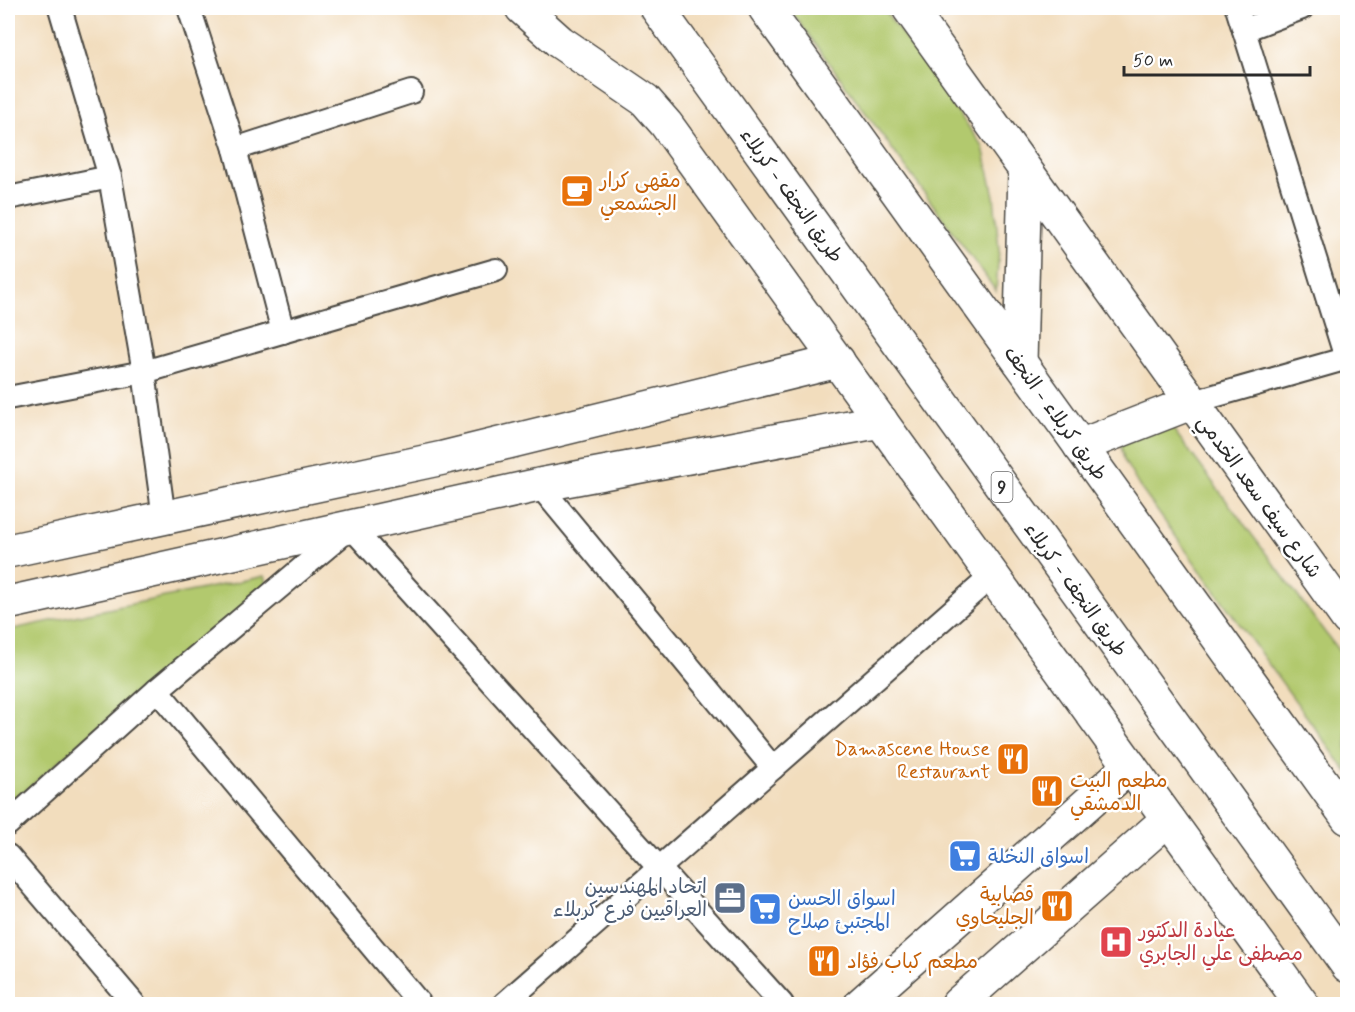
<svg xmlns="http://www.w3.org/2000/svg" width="1355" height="1012" font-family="Mynerve,'Playpen Sans Arabic',sans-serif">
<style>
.green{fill:#b2c96e;stroke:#6e7a4c;stroke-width:1.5}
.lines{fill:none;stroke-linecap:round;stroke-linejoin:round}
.street-casing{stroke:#494641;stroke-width:26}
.secondary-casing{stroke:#494641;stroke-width:36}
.highway-casing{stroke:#494641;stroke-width:36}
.street{stroke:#fff;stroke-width:22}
.secondary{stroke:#fff;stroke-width:33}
.highway{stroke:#fff;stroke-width:33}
.labels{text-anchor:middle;stroke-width:5;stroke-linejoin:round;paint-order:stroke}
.shield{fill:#fff;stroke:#6b6b6b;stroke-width:1.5}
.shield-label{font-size:18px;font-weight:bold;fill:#2b2b2b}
.food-label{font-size:20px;fill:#c56008;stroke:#fff;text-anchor:start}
.street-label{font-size:20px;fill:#2b2b2b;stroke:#fff}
.shop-label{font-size:20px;fill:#366cbe;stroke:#fff;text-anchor:start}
.service-label{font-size:20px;fill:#4e5e75;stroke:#fff;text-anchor:end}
.health-label{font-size:20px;fill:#be3a42;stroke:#fff;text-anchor:start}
</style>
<rect width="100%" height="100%" fill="#fff"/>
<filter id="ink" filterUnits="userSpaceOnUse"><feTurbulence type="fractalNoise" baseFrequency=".0167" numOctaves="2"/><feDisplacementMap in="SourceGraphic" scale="12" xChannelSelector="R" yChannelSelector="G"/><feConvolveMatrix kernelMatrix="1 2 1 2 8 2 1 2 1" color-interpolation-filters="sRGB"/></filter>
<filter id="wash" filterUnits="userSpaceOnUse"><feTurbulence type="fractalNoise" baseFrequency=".008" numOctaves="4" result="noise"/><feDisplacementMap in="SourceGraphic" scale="24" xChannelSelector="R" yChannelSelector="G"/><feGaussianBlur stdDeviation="1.35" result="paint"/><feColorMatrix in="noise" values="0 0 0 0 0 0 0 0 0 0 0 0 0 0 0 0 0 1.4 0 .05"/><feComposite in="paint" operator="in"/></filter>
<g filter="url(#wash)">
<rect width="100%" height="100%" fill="#f2ddbd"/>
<g class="green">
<path d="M 789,8 L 883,8 L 983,147 L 994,196 L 999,250 L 996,291 Z"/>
<path d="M 1157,420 L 1173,429 L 1347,662 L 1347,772 L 1139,486 L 1124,460 L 1120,440 Z"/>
<path d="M 265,576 L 270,593 L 181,655 L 8,806 L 8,630 Z"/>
</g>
</g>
<g filter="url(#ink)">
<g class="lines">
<g class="street-casing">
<g id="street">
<path d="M 60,8 L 110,177 L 144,372 L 164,518"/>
<path d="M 189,8 L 235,149 L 283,332"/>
<path d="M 1237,8 L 1346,358"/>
<path d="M 1244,30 L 1302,8"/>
<path d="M 235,149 L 411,92"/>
<path d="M 8,198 L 110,177"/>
<path d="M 8,398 L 144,372 L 496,270"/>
<path d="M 1193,402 L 1348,358"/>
<path d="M 539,485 L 773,768"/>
<path d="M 157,690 L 420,1004"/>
<path d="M 8,824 L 157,690 L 351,527 L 782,1004"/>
<path d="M 8,856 L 134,1004"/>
<path d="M 504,1004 L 993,575"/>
</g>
</g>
<g class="secondary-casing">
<g id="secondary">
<path d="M 522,8 L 560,42 L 645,100 L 666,124 L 1302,1004"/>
<path d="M 909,8 L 1348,619"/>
<path d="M 8,551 L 443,458 L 838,361"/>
<path d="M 8,603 L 539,485 L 881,421"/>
<path d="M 861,1004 L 1130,766"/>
<path d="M 958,1004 L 1168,819"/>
</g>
</g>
<g class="highway-casing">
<g id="highway">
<path d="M 657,8 L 1348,966"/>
<path d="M 765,8 L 1348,818"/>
<path d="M 1020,362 L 1025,171"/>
<path d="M 1080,446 L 1193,402"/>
</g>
</g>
<use href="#street" class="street"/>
<use href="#secondary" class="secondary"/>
<use href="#highway" class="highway"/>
</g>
</g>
<defs>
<g id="cafe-square" transform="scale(1.725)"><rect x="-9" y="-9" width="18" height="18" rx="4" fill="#e8710a" stroke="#fff"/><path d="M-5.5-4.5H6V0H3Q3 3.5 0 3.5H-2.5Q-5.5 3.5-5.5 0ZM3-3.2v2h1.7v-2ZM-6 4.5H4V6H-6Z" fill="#fff"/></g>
<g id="restaurant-square" transform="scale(1.725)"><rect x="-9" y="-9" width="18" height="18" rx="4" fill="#e8710a" stroke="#fff"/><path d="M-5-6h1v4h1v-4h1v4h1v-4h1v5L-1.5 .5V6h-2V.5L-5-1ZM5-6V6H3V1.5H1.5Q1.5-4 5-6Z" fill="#fff"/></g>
<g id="supermarket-square" transform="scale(1.725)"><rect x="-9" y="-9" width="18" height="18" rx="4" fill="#3f7fe0" stroke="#fff"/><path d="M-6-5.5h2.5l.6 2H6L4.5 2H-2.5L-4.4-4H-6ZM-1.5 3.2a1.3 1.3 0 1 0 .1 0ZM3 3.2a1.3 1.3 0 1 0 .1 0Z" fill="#fff"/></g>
<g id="office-square" transform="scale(1.725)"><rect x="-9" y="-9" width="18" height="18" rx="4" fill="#5c6f8a" stroke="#fff"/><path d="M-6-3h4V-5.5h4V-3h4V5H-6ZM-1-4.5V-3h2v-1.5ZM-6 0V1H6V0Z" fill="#fff"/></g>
<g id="hospital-square" transform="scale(1.725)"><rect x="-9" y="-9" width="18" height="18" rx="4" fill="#e0444e" stroke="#fff"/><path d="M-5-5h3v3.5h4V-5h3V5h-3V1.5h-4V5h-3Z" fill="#fff"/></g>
</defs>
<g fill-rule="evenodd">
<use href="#cafe-square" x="577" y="191"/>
<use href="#restaurant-square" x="1013" y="759"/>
<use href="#restaurant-square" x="1047" y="791"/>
<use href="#supermarket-square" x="965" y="856"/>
<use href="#office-square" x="730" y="898"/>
<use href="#restaurant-square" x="1057" y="906"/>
<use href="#supermarket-square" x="765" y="909"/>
<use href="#hospital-square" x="1116" y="942"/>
<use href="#restaurant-square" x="824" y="961"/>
</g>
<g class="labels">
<rect class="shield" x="991.5" y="472" width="21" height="30" rx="4.5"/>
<g class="shield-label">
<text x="1002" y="493">9</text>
</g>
<g class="food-label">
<text x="600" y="187">مقهى كرار<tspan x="600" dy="23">الجشمعي</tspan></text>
<text x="990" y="755" text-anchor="end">Damascene House<tspan x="990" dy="23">Restaurant</tspan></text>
<text x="1070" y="787">مطعم البيت<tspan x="1070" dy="23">الدمشقي</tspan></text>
<text x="1034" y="901" text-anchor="end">قصابية<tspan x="1034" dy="23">الجليحاوي</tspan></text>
<text x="847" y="968">مطعم كباب فؤاد</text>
</g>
<g class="street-label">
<text transform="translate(792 195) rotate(54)" y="7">طريق النجف - كربلاء</text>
<text transform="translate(1056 413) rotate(54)" y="7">طريق كربلاء - النجف</text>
<text transform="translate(1260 496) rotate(54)" y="7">شارع سيف سعد الخدمي</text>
<text transform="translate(1076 589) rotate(54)" y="7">طريق النجف - كربلاء</text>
</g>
<g class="shop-label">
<text x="988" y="863">اسواق النخلة</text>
<text x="788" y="905">اسواق الحسن<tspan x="788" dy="23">المجتبئ صلاح</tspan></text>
</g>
<g class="service-label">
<text x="707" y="893">اتحاد المهندسين<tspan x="707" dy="23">العراقيين فرع كربلاء</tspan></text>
</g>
<g class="health-label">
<text x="1139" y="937">عيادة الدكتور<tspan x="1139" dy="23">مصطفى علي الجابري</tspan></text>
</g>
</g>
<rect width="1355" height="1012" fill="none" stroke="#fff" stroke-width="30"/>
<path d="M1124 66v9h186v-9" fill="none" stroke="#2b2b2b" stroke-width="3"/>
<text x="1133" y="66" font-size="18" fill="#2b2b2b" stroke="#ffffff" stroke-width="4.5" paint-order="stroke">50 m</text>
</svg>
